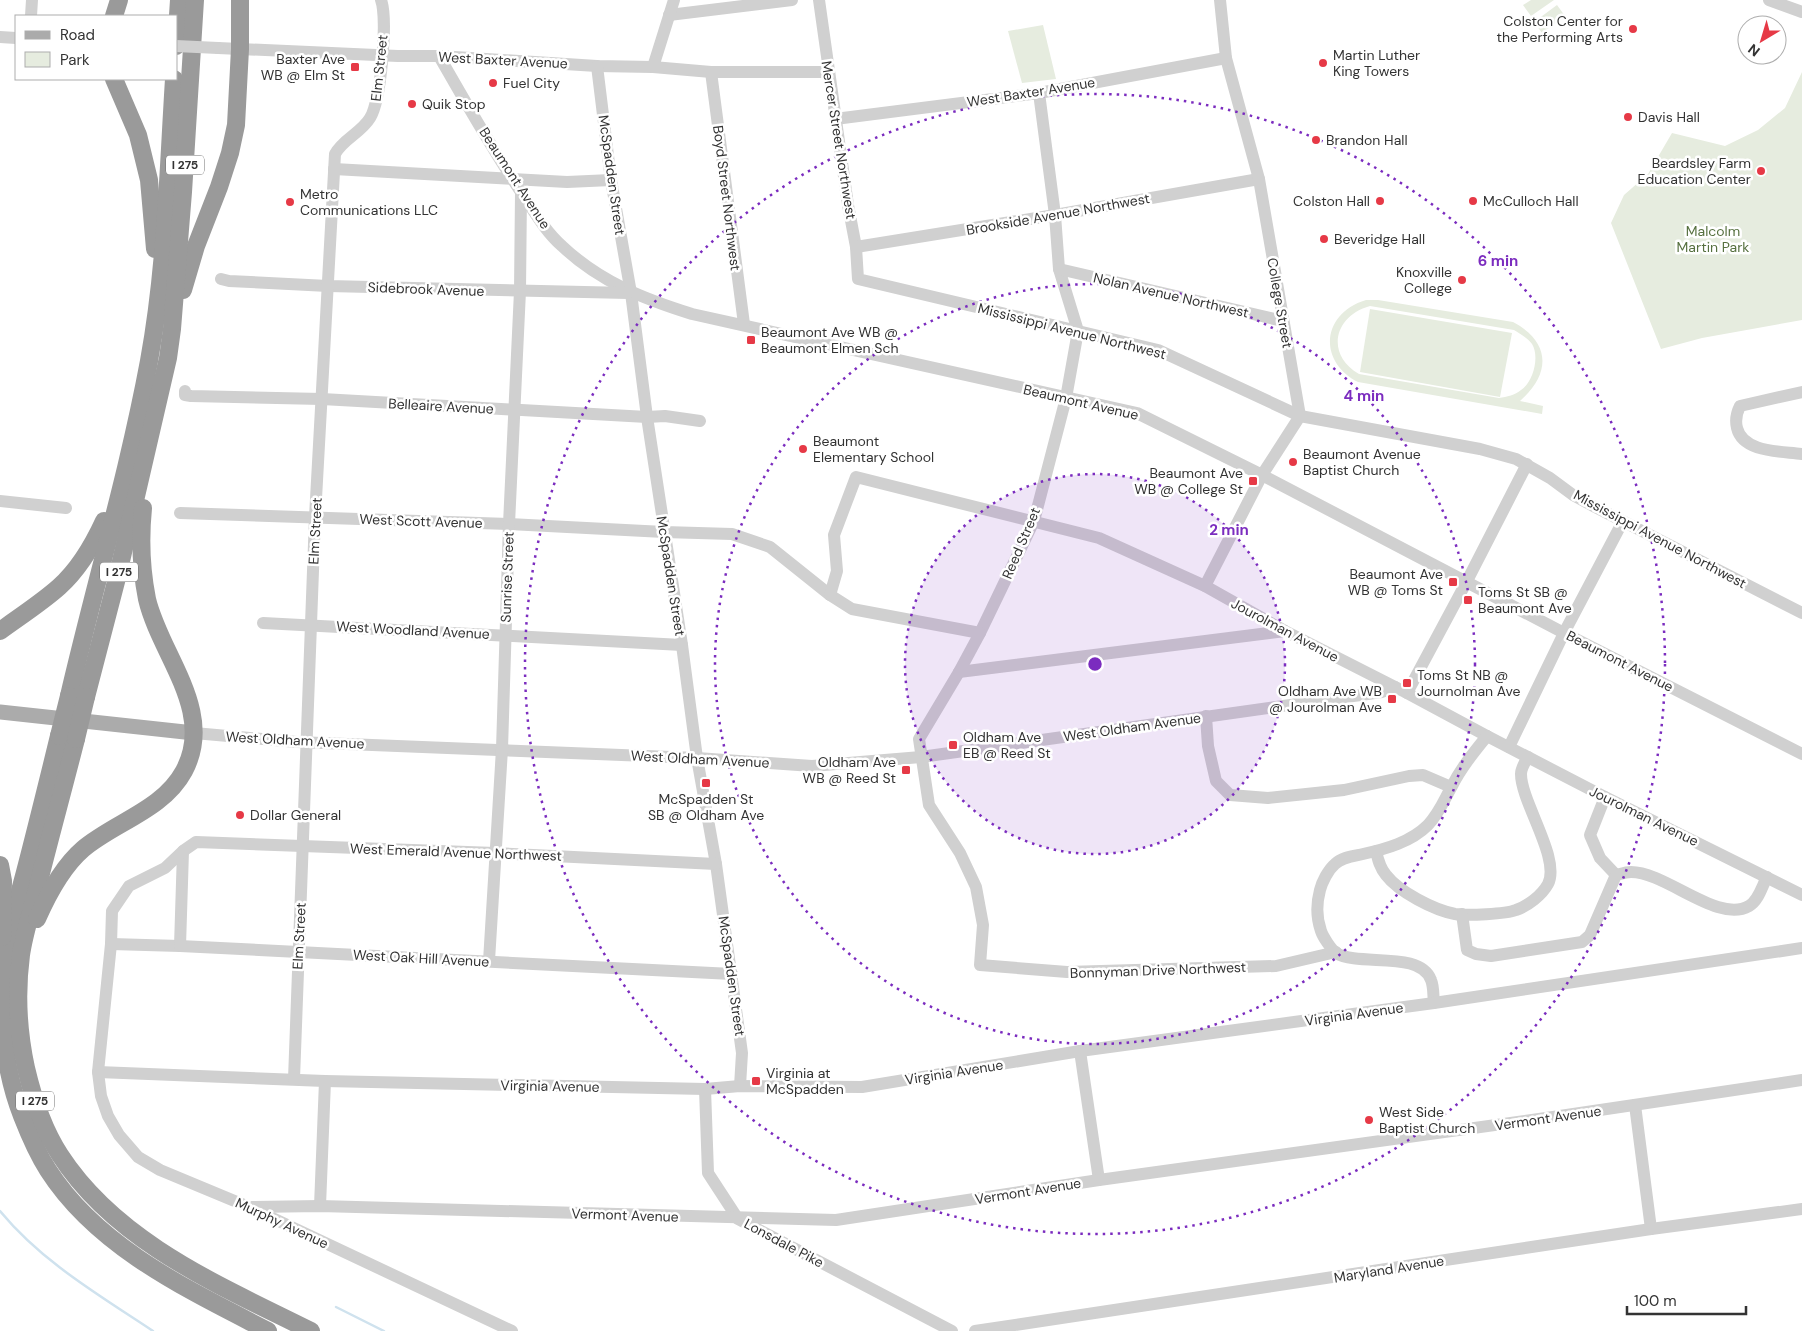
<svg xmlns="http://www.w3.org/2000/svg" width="1802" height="1331" font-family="'DM Sans',sans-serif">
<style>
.green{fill:#e6ecdf;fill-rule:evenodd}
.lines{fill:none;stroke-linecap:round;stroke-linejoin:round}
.stream{stroke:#cfe2ee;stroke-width:2.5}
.minor{stroke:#d0d0d0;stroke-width:12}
.major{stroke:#ababab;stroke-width:15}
.highway{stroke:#9a9a9a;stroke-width:18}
.minor-bridge{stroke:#d0d0d0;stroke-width:12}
.highway-bridge{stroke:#9a9a9a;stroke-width:18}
.ring{fill:none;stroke:#7b2cbf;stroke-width:2.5;stroke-dasharray:2.5 5}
.poi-dot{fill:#e63946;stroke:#fff;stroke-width:2}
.labels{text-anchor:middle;stroke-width:5;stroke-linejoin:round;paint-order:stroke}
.shield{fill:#fff;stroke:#707070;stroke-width:1}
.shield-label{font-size:12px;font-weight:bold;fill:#333}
.poi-label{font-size:14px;fill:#333;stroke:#fff;text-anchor:start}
.street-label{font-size:14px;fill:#333;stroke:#fff}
.park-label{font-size:14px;fill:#56703f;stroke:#fff}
.centre{fill:#7b2cbf;stroke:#fff;stroke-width:2.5}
.ring-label{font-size:15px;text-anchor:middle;font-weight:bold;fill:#7b2cbf;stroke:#fff;stroke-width:5;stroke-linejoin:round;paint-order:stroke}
</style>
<rect width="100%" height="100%" fill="#fff"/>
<g class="green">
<path d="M 1531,0 L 1554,0 L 1531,16 L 1523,5 Z"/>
<path d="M 1557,5 L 1565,16 L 1542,33 L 1534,22 Z"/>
<path d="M 1043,25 L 1056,79 L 1022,83 L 1008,31 Z"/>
<path d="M 1802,72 L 1802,320 L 1702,338 L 1661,349 L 1611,223 L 1624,195 L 1648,174 L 1672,133 L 1725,146 L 1758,130 L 1785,108 Z"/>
<path d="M 1366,300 L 1378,300 L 1513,322 C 1551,342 1551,374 1520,401 L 1543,406 L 1542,414 L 1358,382 C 1317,361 1322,313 1366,300 ZM 1370,306 L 1514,330 C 1520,334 1528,338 1532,344 C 1540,357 1533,382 1521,390 C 1515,395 1507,397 1499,398 L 1359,374 C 1325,354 1334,316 1370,306 Z"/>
<path d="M 1370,309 L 1512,333 L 1500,397 L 1360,372 Z"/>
</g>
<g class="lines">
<g class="stream">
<path d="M 0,1211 C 42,1262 99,1295 153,1331"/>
<path d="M 336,1307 L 384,1331"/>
</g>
<g class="minor">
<path d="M 819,0 L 848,205 L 856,247 L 858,279 L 1158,350 L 1300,416 L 1480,449 L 1516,459 L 1550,478 L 1573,495 L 1597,508 L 1802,613"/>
<path d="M 1769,0 L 1802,12"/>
<path d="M 669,15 L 792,0"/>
<path d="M 31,16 L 32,0"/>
<path d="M 0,37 L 16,38"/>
<path d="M 218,48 L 398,56 L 439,56 L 597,66 L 653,67 L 711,72 L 829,72"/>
<path d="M 439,56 C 466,103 493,151 523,195 C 535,213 546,232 562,246 C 600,282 644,299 692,314 L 1137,413 L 1262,475 L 1564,633 L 1802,754"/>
<path d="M 597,66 L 611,180 L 631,293 L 647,417 L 682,645 L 697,758 L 716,864 L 742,1053 L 740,1086"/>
<path d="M 653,67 L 674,0"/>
<path d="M 711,72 L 744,324"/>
<path d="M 1039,93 L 1055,215 L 1059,269 L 1078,331 L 1066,398 L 1034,521 L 980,633 L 959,672 L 919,739 L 929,805 L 960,853 L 976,887 L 983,925 L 980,965 L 1067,972 L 1276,966 L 1336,952"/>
<path d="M 835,119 L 1039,93 L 1226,58"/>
<path d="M 334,169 L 567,182 L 611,180"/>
<path d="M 856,247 L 1055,215 L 1259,179"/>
<path d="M 1059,269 L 1283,321"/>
<path d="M 221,279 L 229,281 L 328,286 L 628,293"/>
<path d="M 185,391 L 185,395 L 191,396 L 322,399 L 647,417 L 665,416 L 700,421"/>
<path d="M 1802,392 L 1740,406 C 1736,414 1735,420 1737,428 C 1743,453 1782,451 1802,454"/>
<path d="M 0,501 L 66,508"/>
<path d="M 180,513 L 509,524 L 664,532 L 732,534 L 770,547 L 830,595 L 852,609 L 980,633"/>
<path d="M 1205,586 L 1262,475 L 1300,416 L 1259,179 L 1226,58 L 1220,0"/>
<path d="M 830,595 L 837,571 L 834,535 L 856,477 L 1099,538 L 1205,586 L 1285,631 L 1407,693 L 1487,736 L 1605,797 L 1802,895"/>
<path d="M 263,623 L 682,645"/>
<path d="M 959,672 L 1285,631"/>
<path d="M 1407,693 L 1467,581 L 1527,464"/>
<path d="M 1206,716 L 1208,746 L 1216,781 L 1230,795 L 1268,798 L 1344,790 L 1409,776 L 1423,775 L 1451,787"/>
<path d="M 194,733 L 297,742 L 697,758 L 812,766 L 921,757 L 1382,692 L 1395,687"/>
<path d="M 1509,747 L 1564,633 L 1623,521"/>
<path d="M 1605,797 L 1590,835 L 1600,858 L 1616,875 C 1620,874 1626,872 1631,872 C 1666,872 1718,924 1749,906 C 1759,900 1762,886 1767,877"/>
<path d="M 1376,851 C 1378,860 1380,868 1386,875 C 1399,892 1434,910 1455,914 C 1467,916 1506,914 1516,910 C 1528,906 1542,895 1548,884 C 1561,859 1521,802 1521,774 C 1521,768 1525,762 1528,757"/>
<path d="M 1462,914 L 1467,950 L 1476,954 L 1491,956 L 1582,942 L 1590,935 L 1616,875"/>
<path d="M 111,944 L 180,946 L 732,974"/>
<path d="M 180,946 L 183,851"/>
<path d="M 489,961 L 502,749 L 509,524 L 520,291 L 521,193"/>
<path d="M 1434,1003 C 1433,996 1434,987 1431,980 C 1420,950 1359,967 1336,953 C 1331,949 1323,937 1321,931 C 1316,917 1316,905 1320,890 C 1322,882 1328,870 1335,864 C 1342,857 1354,856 1363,854 C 1386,849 1411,842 1428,825 C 1440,812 1444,800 1452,786 C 1461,768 1474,752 1487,736"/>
<path d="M 1080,1051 L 1099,1180"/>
<path d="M 98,1072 L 325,1081 L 705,1089 L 740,1086 L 862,1087 L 1080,1051 L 1434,1003 L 1802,948"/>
<path d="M 294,1079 L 315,517 L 335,154 C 343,139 361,133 370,118 C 381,101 388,19 381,0"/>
<path d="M 705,1089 L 708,1173 L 738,1219 L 952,1331"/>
<path d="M 1635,1105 L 1651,1229"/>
<path d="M 320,1206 L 325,1081"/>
<path d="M 249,1207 L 320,1206 L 836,1220 L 1099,1180 L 1553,1117 L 1802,1080"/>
<path d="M 512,1331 L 249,1207 L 160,1170 L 138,1157 L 119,1135 L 108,1116 L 101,1096 L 98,1072 L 111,944 L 112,911 L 129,886 L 165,868 L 183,851 L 196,842 L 495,853 L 716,864"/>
<path d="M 975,1331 L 1651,1229 L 1802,1209"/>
</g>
<path class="major" d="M 0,712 L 194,733"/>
<g class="highway">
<path d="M 114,16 L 119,0"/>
<path d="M 176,46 L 179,0"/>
<path d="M 114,79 L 138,135 L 149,180 L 155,249"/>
<path d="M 183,290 L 196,246 L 219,187 L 230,153 L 236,125 L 240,49 L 240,0"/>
<path d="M 0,631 C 19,617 41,603 59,587 C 78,570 93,545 104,521"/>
<path d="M 69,696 C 95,584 128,474 149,361 C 166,268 168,173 174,79"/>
<path d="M 86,697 L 118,574 L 168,358 L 172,329 L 183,192 L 195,0"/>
<path d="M 59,736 C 48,781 37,826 25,872 C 16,906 6,940 3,975 C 0,1024 4,1070 22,1116 C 29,1134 37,1153 48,1170 C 98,1248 189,1290 268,1331"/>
<path d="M 76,739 C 63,790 49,841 36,893 C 31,913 24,934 21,955 C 16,993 18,1031 26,1068 C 33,1098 43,1129 60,1155 C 117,1243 221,1286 311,1331"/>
<path d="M 0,865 L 3,881 L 2,937"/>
<path d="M 37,919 C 48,894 62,867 83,849 C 115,822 163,810 184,771 C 216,711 160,655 147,599 C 141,569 140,538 143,508"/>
</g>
<path class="minor-bridge" d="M 176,46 L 218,48"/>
<g class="highway-bridge">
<path d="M 59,736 L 69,696"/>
<path d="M 76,739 L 86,697"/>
</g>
</g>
<circle cx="1095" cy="664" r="190" fill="#7b2cbf" fill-opacity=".12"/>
<g class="ring">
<circle cx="1095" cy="664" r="190"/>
<circle cx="1095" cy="664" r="380"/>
<circle cx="1095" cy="664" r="570"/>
</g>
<g class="poi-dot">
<circle cx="1633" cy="29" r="5"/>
<circle cx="1323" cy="63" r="5"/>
<rect x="350" y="62" width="10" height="10" rx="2.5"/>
<circle cx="493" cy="83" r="5"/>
<circle cx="412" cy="104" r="5"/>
<circle cx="1628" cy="117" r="5"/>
<circle cx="1316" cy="140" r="5"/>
<circle cx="1761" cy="171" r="5"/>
<circle cx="1380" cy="201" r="5"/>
<circle cx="1473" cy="201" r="5"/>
<circle cx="290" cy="202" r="5"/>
<circle cx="1324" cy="239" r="5"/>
<circle cx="1462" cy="280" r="5"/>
<rect x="746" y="335" width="10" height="10" rx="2.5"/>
<circle cx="803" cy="449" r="5"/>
<circle cx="1293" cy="462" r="5"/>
<rect x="1248" y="476" width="10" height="10" rx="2.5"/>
<rect x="1448" y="577" width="10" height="10" rx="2.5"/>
<rect x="1463" y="595" width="10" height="10" rx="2.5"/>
<rect x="1402" y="678" width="10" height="10" rx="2.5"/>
<rect x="1387" y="694" width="10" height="10" rx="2.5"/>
<rect x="948" y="740" width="10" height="10" rx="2.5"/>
<rect x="901" y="765" width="10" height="10" rx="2.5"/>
<rect x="701" y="778" width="10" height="10" rx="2.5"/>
<circle cx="240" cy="815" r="5"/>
<rect x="751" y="1076" width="10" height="10" rx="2.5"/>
<circle cx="1369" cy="1120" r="5"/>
</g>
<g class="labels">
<g class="shield">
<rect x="166" y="155.5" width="38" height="19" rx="4"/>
<rect x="100" y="562.5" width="38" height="19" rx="4"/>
<rect x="16" y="1091.5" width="38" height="19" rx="4"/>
</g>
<g class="shield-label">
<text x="185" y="169">I 275</text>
<text x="119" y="576">I 275</text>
<text x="35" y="1105">I 275</text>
</g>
<g class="poi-label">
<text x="1623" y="26" text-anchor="end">Colston Center for<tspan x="1623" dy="16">the Performing Arts</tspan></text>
<text x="1333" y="60">Martin Luther<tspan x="1333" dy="16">King Towers</tspan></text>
<text x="345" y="64" text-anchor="end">Baxter Ave<tspan x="345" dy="16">WB @ Elm St</tspan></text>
<text x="503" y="88">Fuel City</text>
<text x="422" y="109">Quik Stop</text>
<text x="1638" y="122">Davis Hall</text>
<text x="1326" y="145">Brandon Hall</text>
<text x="1751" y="168" text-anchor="end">Beardsley Farm<tspan x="1751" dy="16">Education Center</tspan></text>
<text x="300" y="199">Metro<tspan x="300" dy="16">Communications LLC</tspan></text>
<text x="1370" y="206" text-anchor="end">Colston Hall</text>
<text x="1483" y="206">McCulloch Hall</text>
<text x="1334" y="244">Beveridge Hall</text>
<text x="1452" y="277" text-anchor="end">Knoxville<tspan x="1452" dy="16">College</tspan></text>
<text x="761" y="337">Beaumont Ave WB @<tspan x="761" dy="16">Beaumont Elmen Sch</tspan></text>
<text x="813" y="446">Beaumont<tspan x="813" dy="16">Elementary School</tspan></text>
<text x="1303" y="459">Beaumont Avenue<tspan x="1303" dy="16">Baptist Church</tspan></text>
<text x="1243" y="478" text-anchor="end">Beaumont Ave<tspan x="1243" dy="16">WB @ College St</tspan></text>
<text x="1443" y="579" text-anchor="end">Beaumont Ave<tspan x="1443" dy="16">WB @ Toms St</tspan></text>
<text x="1478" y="597">Toms St SB @<tspan x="1478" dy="16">Beaumont Ave</tspan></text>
<text x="1417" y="680">Toms St NB @<tspan x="1417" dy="16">Journolman Ave</tspan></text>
<text x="1382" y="696" text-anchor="end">Oldham Ave WB<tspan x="1382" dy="16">@ Jourolman Ave</tspan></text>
<text x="963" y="742">Oldham Ave<tspan x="963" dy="16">EB @ Reed St</tspan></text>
<text x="896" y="767" text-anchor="end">Oldham Ave<tspan x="896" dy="16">WB @ Reed St</tspan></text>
<text x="706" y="804" text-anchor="middle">McSpadden St<tspan x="706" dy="16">SB @ Oldham Ave</tspan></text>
<text x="250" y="820">Dollar General</text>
<text x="766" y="1078">Virginia at<tspan x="766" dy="16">McSpadden</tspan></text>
<text x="1379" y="1117">West Side<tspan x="1379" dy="16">Baptist Church</tspan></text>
</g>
<g class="street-label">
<text transform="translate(503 60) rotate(3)" y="5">West Baxter Avenue</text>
<text transform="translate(379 68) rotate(-84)" y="5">Elm Street</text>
<text transform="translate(1031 92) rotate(-9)" y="5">West Baxter Avenue</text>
<text transform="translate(839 140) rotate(81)" y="5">Mercer Street Northwest</text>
<text transform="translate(612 175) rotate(82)" y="5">McSpadden Street</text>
<text transform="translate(515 178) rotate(57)" y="5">Beaumont Avenue</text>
<text transform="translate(727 198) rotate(83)" y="5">Boyd Street Northwest</text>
<text transform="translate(1058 214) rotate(-10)" y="5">Brookside Avenue Northwest</text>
<text transform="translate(426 289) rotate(2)" y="5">Sidebrook Avenue</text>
<text transform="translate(1171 295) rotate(13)" y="5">Nolan Avenue Northwest</text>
<text transform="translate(1280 303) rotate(80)" y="5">College Street</text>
<text transform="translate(1072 331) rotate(14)" y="5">Mississippi Avenue Northwest</text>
<text transform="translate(1081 402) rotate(13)" y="5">Beaumont Avenue</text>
<text transform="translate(441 406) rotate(3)" y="5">Belleaire Avenue</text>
<text transform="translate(421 521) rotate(2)" y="5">West Scott Avenue</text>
<text transform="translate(315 531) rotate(-87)" y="5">Elm Street</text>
<text transform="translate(1660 539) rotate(28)" y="5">Mississippi Avenue Northwest</text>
<text transform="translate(1021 543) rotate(-67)" y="5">Reed Street</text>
<text transform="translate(671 576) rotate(81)" y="5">McSpadden Street</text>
<text transform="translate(507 577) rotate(-88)" y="5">Sunrise Street</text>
<text transform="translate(413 630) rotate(3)" y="5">West Woodland Avenue</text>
<text transform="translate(1285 630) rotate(28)" y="5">Jourolman Avenue</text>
<text transform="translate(1620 661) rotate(27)" y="5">Beaumont Avenue</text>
<text transform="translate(1132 727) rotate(-8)" y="5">West Oldham Avenue</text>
<text transform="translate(295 740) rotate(3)" y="5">West Oldham Avenue</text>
<text transform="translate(700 759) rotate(3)" y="5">West Oldham Avenue</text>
<text transform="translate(1644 816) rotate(26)" y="5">Jourolman Avenue</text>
<text transform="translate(456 852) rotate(2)" y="5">West Emerald Avenue Northwest</text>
<text transform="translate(299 936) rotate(-87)" y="5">Elm Street</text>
<text transform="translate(421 958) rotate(3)" y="5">West Oak Hill Avenue</text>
<text transform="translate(1158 970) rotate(-2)" y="5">Bonnyman Drive Northwest</text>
<text transform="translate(732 976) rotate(82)" y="5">McSpadden Street</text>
<text transform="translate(1354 1014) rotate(-8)" y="5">Virginia Avenue</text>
<text transform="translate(954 1072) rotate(-9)" y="5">Virginia Avenue</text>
<text transform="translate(550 1086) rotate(1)" y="5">Virginia Avenue</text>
<text transform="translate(1548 1118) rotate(-8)" y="5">Vermont Avenue</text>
<text transform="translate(1028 1191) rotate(-9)" y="5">Vermont Avenue</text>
<text transform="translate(625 1215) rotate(2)" y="5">Vermont Avenue</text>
<text transform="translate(282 1223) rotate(25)" y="5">Murphy Avenue</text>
<text transform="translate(784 1243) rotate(28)" y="5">Lonsdale Pike</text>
<text transform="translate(1389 1269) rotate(-9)" y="5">Maryland Avenue</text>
</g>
<g class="park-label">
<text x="1713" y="236">Malcolm<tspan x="1713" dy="16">Martin Park</tspan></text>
</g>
</g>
<circle cx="1095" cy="664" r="8" class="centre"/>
<g class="ring-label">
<text x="1498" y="266">6 min</text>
<text x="1364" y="401">4 min</text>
<text x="1229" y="535">2 min</text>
</g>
<rect x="15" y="15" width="162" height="65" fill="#ffffff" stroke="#adadad"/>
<rect x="25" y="31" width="25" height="8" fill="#ababab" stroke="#adadad"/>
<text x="60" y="40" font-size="15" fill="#333333">Road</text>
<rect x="25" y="52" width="25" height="15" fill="#e6ecdf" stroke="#adadad"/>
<text x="60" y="65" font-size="15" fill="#333333">Park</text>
<g transform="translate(1762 40) rotate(218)"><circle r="24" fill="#ffffff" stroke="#adadad"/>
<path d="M0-4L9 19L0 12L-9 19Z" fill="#e63946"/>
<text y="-8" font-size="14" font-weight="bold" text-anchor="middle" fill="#333333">N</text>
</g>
<path d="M1627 1306v8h119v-8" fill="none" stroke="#333333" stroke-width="2.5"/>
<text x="1634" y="1306" font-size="15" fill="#333333" stroke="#ffffff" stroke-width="4" paint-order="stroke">100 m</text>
</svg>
